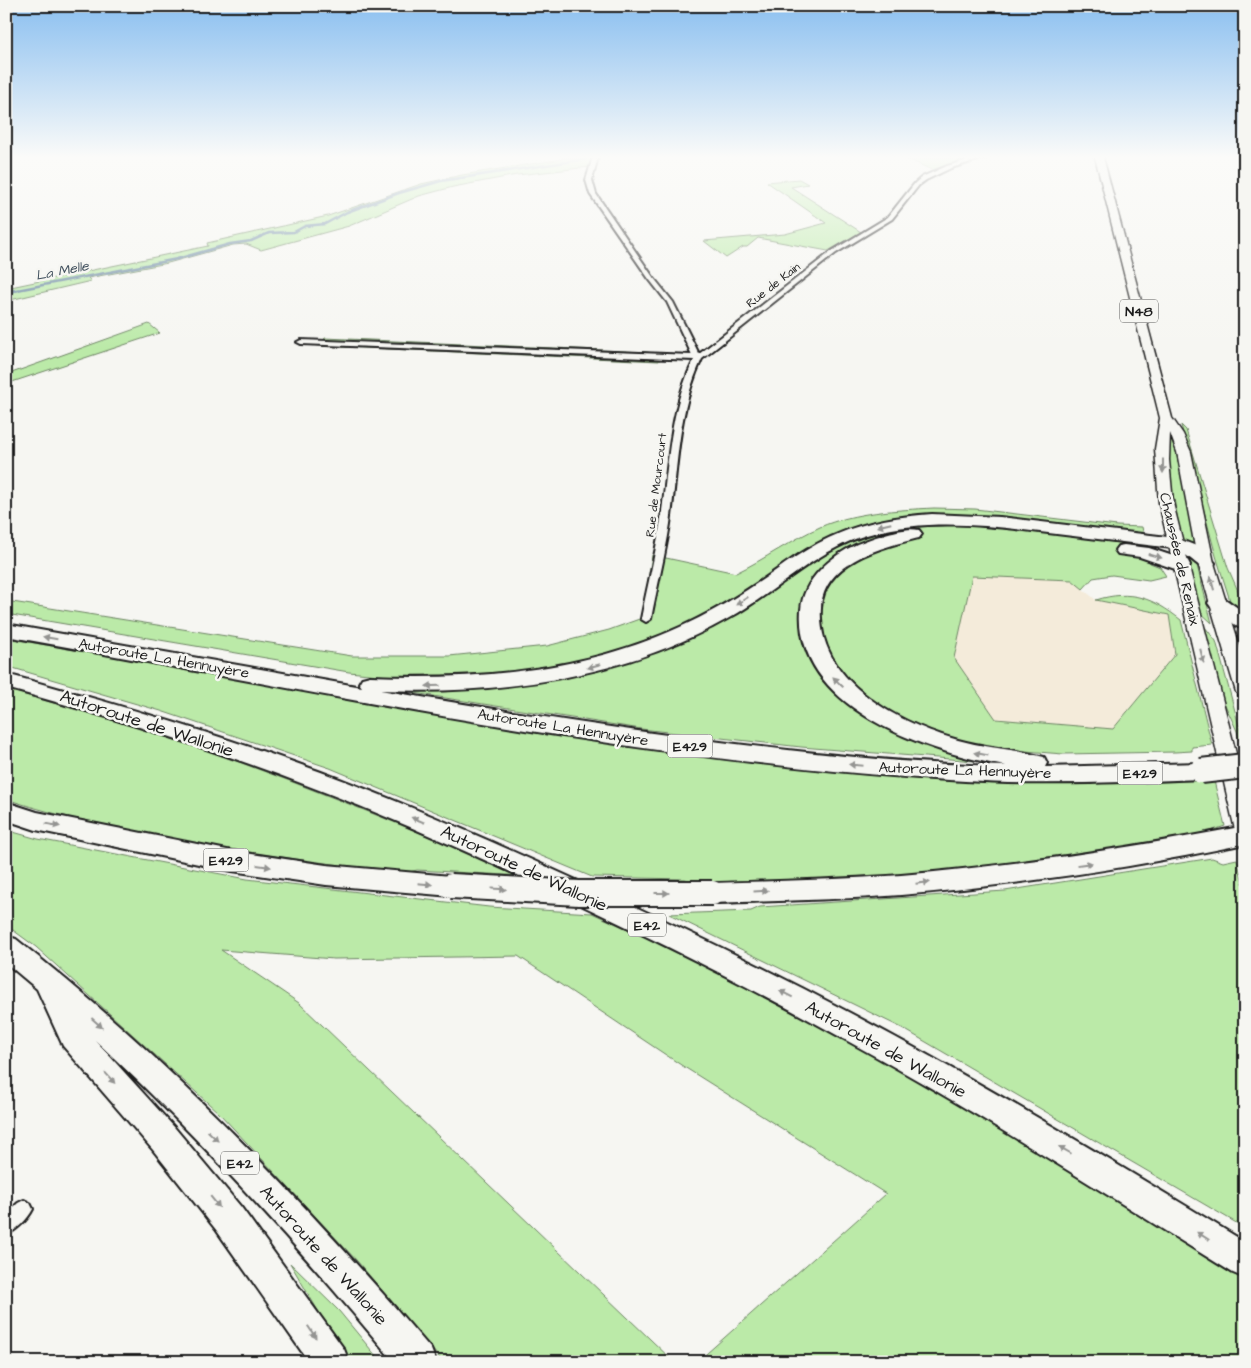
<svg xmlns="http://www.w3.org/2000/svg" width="1251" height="1368" font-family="'Architects Daughter',sans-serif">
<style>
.built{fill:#f4ebda}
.green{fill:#bbeaa8;stroke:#6c8362}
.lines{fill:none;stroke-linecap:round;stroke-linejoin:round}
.stream-far1{stroke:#6a87a2;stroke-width:2.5}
.stream{stroke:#6a87a2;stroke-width:3}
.street-casing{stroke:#1c1c1c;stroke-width:4}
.primary-casing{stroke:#1c1c1c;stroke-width:3}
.highway-casing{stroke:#1c1c1c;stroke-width:4}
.street{fill:#f6f6f2;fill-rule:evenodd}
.primary{fill:#f6f6f2;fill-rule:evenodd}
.highway{fill:#f6f6f2;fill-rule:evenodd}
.highway-bridge-casing{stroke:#1c1c1c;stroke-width:28;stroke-linecap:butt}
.highway-bridge{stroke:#f6f6f2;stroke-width:24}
.oneway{fill:#949492}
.labels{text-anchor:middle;stroke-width:5;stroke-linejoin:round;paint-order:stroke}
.far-street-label{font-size:12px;fill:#1c1c1c;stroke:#f6f6f2}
.far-water-label{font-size:14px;font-style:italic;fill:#43525f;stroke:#f6f6f2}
.shield{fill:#f6f6f2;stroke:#5d5d5c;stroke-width:1}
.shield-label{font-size:14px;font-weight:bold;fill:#1c1c1c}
.street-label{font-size:15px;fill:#1c1c1c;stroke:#f6f6f2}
.near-street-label{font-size:18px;fill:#1c1c1c;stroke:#f6f6f2}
</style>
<rect width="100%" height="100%" fill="#f6f6f2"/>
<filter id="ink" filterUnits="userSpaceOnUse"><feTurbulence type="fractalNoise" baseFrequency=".02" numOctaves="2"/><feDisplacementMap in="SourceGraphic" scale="10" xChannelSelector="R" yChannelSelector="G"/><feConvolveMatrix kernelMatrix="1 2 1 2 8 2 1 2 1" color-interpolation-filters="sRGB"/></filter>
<g filter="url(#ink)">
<path class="built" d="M 972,575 L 1072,580 L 1096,600 L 1169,615 L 1175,654 L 1113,729 L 996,719 L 954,658 Z"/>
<g class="green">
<path d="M 575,157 L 592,157 L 590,167 L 517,175 L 453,187 L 419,196 L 349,226 L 261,250 L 246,244 L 233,245 L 168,263 L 88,278 L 91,281 L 6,301 L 6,288 L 208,246 L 207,243 L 328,216 L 421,184 L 462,175 Z"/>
<path d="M 903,157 L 956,157 L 962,160 L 932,170 Z"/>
<path d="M 799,179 L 808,184 L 791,187 L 861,232 L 828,251 L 758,238 L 747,247 L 743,247 L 726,258 L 704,241 L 785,234 L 826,223 L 767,182 Z"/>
<path d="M 149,324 L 160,333 L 6,384 L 6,375 Z"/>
<path d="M 325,338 L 646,352 L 662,354 L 659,361 L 320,346 Z"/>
<path d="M 1168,424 L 1172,435 L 1202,557 L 1182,541 L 1168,467 Z"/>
<path d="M 1181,425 L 1186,430 L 1228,568 L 1245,607 L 1245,620 L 1232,607 L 1216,556 Z"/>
<path d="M 934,508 L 975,509 L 1117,526 L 1142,527 L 1150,563 L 1160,567 L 1166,576 L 1149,580 L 1112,575 L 1093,578 L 1083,589 L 1072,580 L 972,576 L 954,658 L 996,719 L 1113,729 L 1175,654 L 1169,615 L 1096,600 C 1131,589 1153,598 1181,620 L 1212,745 L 1192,747 L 1192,751 L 1175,752 L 1063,754 L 987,748 L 975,761 L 801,747 L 641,729 L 414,693 L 418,679 L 349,672 L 6,614 L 6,601 L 352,656 L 449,656 L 547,646 L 609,630 L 642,618 L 652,555 L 736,573 C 765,559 791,540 820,527 C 855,512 896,510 934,508 Z"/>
<path d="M 1186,555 L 1191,555 L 1196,562 L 1212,623 L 1199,611 Z"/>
<path d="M 1201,622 L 1216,641 L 1239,726 L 1245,732 L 1245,761 L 1237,731 L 1221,696 Z"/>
<path d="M 6,638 L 510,726 L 814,768 L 1196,777 L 1214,781 L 1225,826 L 1202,834 L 1125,849 L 980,869 L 844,882 L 702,883 L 685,879 L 592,877 L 330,768 L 161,711 L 6,666 Z"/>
<path d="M 6,689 C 52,703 99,715 145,730 C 274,771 399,824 524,876 L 417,870 L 405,873 C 271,856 136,841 6,799 Z"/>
<path d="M 6,830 L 38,839 L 247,879 L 489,907 L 592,913 L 738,979 L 923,1083 L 1095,1186 L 1245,1281 L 1245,1362 L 697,1362 L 886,1194 L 681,1065 L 518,956 L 334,959 L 221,950 L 299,1003 L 674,1362 L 443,1362 L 357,1261 L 219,1113 L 36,947 L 6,925 Z"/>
<path d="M 1212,858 L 1223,862 L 1237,859 L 1245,891 L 1245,1228 L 902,1028 L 669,914 L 751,911 L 760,907 L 1005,891 Z"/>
<path d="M 290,1263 L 339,1311 L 381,1362 L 348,1362 Z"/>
</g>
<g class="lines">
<path class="stream-far1" d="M 12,291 L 177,259 L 230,244 L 251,241 L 269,233 L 294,232 L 305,226 L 325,224 L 347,212 L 399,193 L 441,181 L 586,159"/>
<path class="stream" d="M 6,292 L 18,290"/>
<g class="street-casing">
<g id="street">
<path d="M 593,157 L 598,157 L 592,180 L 596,194 L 653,277 L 673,302 L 699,354 L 832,251 L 888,217 L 915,183 L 922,177 L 947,166 L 979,157 L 988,157 L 951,168 L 926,180 L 919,185 L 892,219 L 836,253 L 702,359 C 677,412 678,468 670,524 C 665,556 657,587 651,619 L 646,622 L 641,619 C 647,588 655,556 660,525 C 669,468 668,412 694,360 L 301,344 L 297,342 L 301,340 L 692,355 L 667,302 L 649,279 L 590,194 L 586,180 Z"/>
<path d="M 24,1200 L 30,1203 L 33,1209 C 28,1219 17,1230 6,1235 L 6,1214 L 18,1203 Z"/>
</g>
</g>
<g class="primary-casing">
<path id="primary" d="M 1095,157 L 1103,157 L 1172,418 L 1183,434 L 1191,452 L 1214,563 L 1245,663 L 1245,698 L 1239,696 L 1236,692 L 1198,563 L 1177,452 L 1170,433 L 1169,460 L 1173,503 L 1245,789 L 1245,838 L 1238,835 L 1235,830 L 1159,503 L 1155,449 L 1160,418 Z"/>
</g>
<g class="highway-casing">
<g id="highway">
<path d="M 932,514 L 1000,517 L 1176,538 L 1199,547 L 1215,563 L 1213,567 C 1200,570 1197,563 1187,556 C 1183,552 1177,550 1172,548 C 1128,543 1084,537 1040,532 C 984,525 928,519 874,533 C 822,546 783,586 738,613 C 629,677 505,695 380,690 C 516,713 651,735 788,750 C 860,758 933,765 1006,766 C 930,753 794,709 801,610 C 803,579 831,556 857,544 C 873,538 903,526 919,530 L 922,534 L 919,538 C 883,547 824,561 821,608 C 816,681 898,723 958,740 C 986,748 1016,749 1044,757 L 1047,763 L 1045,767 L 1201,763 L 1209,765 L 1213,771 L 1209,777 L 1201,779 C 1122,782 1043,786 965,781 C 642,763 324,693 6,636 L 6,624 L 362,687 L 359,683 L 362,678 L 370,676 C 477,680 582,672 680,627 C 707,615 732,600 756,584 C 783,566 809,545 840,533 C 869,521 900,516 932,514 Z"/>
<path d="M 1124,545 L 1149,548 L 1188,561 L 1190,565 L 1188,569 L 1181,571 L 1140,557 L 1118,554 L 1115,550 L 1118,546 Z"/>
<path d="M 1218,597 L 1225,599 L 1245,613 L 1245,629 L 1238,627 L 1211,607 L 1208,603 L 1211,599 Z"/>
<path d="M 6,674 C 113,703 218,734 321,772 C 407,804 491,841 574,879 C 668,921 761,966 852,1014 C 986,1085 1116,1163 1245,1242 L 1245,1278 L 1233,1273 C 1101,1191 970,1107 833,1033 C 745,984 655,940 564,897 C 479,857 394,818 306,785 C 208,747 108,716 6,688 Z"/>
<path d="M 6,802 L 37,812 L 232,851 L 326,865 L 451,876 L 460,879 L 464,886 L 460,893 L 451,896 L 326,885 L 232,871 L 36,830 L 6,820 Z"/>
<path d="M 1245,826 L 1245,844 C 1131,868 1016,885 901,895 C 838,900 775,901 712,903 L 703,900 L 699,893 L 703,886 L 712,883 C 775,881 838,880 901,875 C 1016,865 1131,848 1245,826 Z"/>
<path d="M 6,936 L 16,939 C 169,1059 305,1202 431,1349 L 436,1362 L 394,1362 C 301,1249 202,1140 95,1040 L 175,1128 L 241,1207 L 344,1349 L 349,1362 L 309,1362 L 217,1231 L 153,1150 L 63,1046 L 37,989 L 6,963 Z"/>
</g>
</g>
<use href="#street" class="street"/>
<use href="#primary" class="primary"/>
<use href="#highway" class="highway"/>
<g class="highway-bridge-casing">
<g id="highway-bridge">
<path d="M 1201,771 L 1245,766"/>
<path d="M 451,886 L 579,893 L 712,893"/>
</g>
</g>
<use href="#highway-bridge" class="highway-bridge"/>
</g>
<defs><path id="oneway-solid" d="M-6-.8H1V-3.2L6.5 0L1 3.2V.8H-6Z" transform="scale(1.25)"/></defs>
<g class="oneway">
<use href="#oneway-solid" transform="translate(1163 466) rotate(90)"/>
<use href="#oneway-solid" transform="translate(884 525) rotate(167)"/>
<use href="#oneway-solid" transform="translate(1155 556) rotate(16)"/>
<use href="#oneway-solid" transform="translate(1212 583) rotate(-106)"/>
<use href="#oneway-solid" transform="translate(742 601) rotate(147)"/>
<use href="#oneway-solid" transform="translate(50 638) rotate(-170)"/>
<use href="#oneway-solid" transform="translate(1202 656) rotate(76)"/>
<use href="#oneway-solid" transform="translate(594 666) rotate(165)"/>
<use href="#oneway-solid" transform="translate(838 682) rotate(-135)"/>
<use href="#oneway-solid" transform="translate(433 686) rotate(178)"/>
<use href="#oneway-solid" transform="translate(981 754) rotate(-169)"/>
<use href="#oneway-solid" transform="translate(856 765) rotate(-175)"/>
<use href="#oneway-solid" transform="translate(418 820) rotate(-158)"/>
<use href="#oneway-solid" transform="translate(53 825) rotate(12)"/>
<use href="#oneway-solid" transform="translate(1085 864) rotate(-8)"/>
<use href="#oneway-solid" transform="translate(264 866) rotate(8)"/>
<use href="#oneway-solid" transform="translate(923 883) rotate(-6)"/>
<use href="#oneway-solid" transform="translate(425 884) rotate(5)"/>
<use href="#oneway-solid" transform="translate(499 889) rotate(3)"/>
<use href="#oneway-solid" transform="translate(761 891) rotate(-3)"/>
<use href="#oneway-solid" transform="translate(662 893)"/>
<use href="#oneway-solid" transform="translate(786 994) rotate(-153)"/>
<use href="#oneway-solid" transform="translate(97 1023) rotate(42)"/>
<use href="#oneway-solid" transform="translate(110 1078) rotate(48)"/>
<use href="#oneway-solid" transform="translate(213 1136) rotate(45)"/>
<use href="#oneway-solid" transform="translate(1065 1150) rotate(-150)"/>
<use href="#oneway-solid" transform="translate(215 1202) rotate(51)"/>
<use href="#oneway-solid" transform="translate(1203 1236) rotate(-148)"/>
<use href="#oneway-solid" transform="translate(312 1332) rotate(56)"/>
</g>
</g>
<linearGradient id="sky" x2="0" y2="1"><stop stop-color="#8abff0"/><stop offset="0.45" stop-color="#fbfbf9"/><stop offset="1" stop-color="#fbfbf9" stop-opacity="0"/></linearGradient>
<rect width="1251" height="349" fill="url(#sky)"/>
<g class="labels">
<g class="far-street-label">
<text transform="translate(773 285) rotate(-38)" y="4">Rue de Kain</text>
<text transform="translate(656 485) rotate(-83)" y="4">Rue de Mourcourt</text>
</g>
<g class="far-water-label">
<text transform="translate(62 270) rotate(-11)" y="5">La Melle</text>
</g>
<g class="shield">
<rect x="1120" y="299.5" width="38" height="23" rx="4"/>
<rect x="667.5" y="734.5" width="45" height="23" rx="4"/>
<rect x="1117.5" y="761.5" width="45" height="23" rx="4"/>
<rect x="203.5" y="848.5" width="45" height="23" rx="4"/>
<rect x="628" y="913.5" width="38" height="23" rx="4"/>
<rect x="221" y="1151.5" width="38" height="23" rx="4"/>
</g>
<g class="shield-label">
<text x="1139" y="316">N48</text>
<text x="690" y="751">E429</text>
<text x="1140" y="778">E429</text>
<text x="226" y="865">E429</text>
<text x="647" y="930">E42</text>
<text x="240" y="1168">E42</text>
</g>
<g class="street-label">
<text transform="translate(1180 559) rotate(77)" y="5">Chaussée de Renaix</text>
<text transform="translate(164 658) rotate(10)" y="5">Autoroute La Hennuyère</text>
<text transform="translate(563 727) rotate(9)" y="5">Autoroute La Hennuyère</text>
<text transform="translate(965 770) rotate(2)" y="5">Autoroute La Hennuyère</text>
</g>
<g class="near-street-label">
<text transform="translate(147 723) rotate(18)" y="6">Autoroute de Wallonie</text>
<text transform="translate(524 868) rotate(25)" y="6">Autoroute de Wallonie</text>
<text transform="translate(886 1049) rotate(29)" y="6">Autoroute de Wallonie</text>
<text transform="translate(324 1255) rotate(48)" y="6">Autoroute de Wallonie</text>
</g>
</g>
<rect width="1251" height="1368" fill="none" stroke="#f6f6f2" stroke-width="25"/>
<rect x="12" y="12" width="1226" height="1343" fill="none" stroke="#1c1c1c" stroke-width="2" filter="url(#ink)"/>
</svg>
